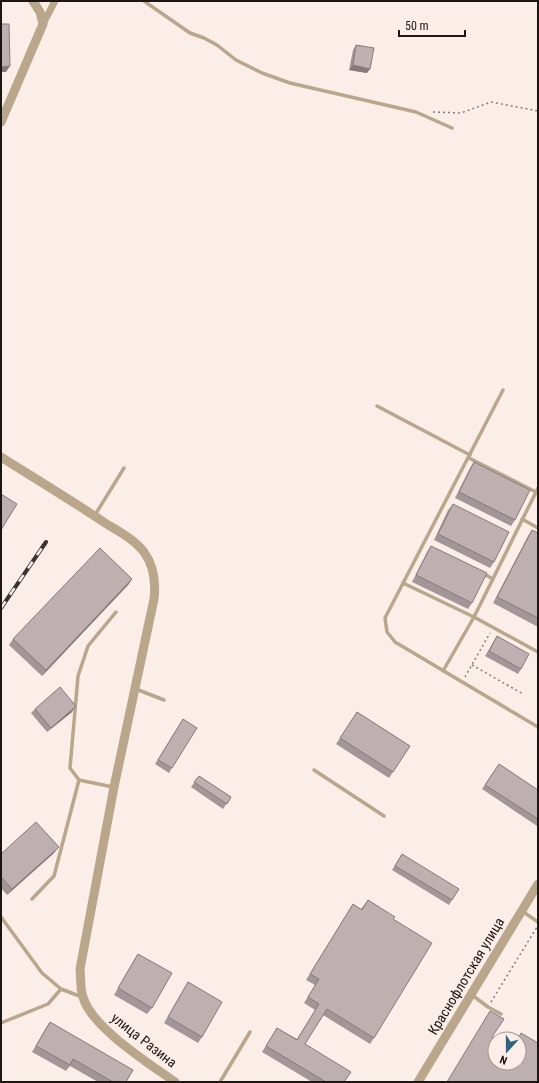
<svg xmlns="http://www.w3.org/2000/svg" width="539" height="1083" font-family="'Roboto Condensed',sans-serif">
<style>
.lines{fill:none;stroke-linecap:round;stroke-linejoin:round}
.path{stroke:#857c78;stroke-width:1.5;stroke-dasharray:2 3;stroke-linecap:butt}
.service{stroke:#b9a68b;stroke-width:3.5}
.minor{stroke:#b9a68b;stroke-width:7}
.tertiary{stroke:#b9a68b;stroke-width:9}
.rail-casing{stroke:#3a3431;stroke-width:4}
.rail{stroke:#fbede8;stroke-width:2.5;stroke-dasharray:8;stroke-linecap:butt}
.wall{fill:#a39698}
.shaded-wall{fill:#857a7c}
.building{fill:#beafb1;stroke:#857a7c}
.labels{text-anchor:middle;stroke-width:3;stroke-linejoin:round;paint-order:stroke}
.street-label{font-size:14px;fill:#1b1614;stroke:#fbede8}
</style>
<rect width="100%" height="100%" fill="#fbede8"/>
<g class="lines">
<g class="path">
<path d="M 433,112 L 461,113 L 491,102 L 538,111"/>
<path d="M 472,665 L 523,694"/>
<path d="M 465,677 L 490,633"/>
<path d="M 491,1002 L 537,927"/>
</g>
<g class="service">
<path d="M 144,1 L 190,33 L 204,38 L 217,45 L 236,60 L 262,73 L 290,83 L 416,112 L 452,128"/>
<path d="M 503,390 L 385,618 L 387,632 L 395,642 L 538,727"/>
<path d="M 377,406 L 470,455"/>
<path d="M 469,458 L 536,492"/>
<path d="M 538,488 L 474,617 L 538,652"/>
<path d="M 95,515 L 124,468"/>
<path d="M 522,519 L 538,528"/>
<path d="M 482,573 L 493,579"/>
<path d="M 403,583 L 474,617 L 443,671"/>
<path d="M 136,689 L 164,700"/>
<path d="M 314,770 L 384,816"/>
<path d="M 113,787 L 79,780 L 70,768 L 78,676 L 88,646 L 116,612"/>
<path d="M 32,899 L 54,876 L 79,780"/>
<path d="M 522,911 L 538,922"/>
<path d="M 1,917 L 42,973 L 61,989 L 82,997"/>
<path d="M 472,995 L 488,1007 L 501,1014"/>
<path d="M 1,1023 L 48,1004 L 61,989"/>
<path d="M 220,1082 L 250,1032"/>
</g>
<path class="minor" d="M 43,24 L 55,1"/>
<g class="tertiary">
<path d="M 1,122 L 43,24 L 40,12 L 33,1"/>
<path d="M 1,457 C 36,479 71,500 105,523 C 118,531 134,539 144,552 C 154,566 156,582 154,599 L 114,787 L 80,969 C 81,978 80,989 83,997 C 91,1027 150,1064 175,1082"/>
<path d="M 418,1082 L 538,884"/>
</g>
<g class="rail-casing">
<path id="rail" d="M 1,608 L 46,542"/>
</g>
<use href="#rail" class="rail"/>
</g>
<g class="wall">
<path d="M 356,45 L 367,73 L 349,70 L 353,50 Z"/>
<path d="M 474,462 L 515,520 L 511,526 L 455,498 L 470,468 Z"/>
<path d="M 453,504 L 494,562 L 490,568 L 434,540 L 448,510 Z"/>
<path d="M 532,530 L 538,533 L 538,627 L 493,603 L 528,536 Z"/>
<path d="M 431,546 L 472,603 L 468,609 L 412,582 L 427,552 Z"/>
<path d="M 132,579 L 128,585 L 42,676 L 9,645 L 13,639 Z"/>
<path d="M 497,636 L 521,669 L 518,674 L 485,656 Z"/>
<path d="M 35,709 L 72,712 L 47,732 L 31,713 Z"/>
<path d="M 357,712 L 410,746 L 389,778 L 336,744 Z"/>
<path d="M 183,719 L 172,768 L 169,773 L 155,764 Z"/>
<path d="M 499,764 L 538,790 L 538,825 L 537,826 L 482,789 Z"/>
<path d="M 199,776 L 231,797 L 223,809 L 191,787 Z"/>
<path d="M 54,853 L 7,895 L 1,888 L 1,854 Z"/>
<path d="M 402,854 L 452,900 L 449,905 L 392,870 Z"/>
<path d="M 368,900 L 393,919 L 374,1038 L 370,1044 L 323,1015 L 305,1044 L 344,1082 L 312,1082 L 262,1052 L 277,1028 L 297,1039 L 315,1010 L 304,1003 L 315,985 L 306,980 L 353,904 L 361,909 Z"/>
<path d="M 138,954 L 152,1008 L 147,1014 L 114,995 L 134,960 Z"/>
<path d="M 188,982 L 202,1037 L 198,1043 L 164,1023 Z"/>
<path d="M 50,1022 L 126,1082 L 98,1082 L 70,1066 L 66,1071 L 32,1052 L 46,1028 Z"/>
</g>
<g class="shaded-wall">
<path d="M 353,65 L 370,69 L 367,73 L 349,70 Z"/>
<path d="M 10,66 L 6,72 L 1,72 L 1,67 Z"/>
<path d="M 132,579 L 128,585 L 42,676 L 46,670 Z"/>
<path d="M 75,707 L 72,712 L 47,732 L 51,728 Z"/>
<path d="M 59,847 L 54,853 L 7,895 L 12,889 Z"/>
</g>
<g class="building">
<path d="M 1,24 L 9,24 L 10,66 L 1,67 Z"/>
<path d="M 356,45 L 374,48 L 370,69 L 353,65 Z"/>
<path d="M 474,462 L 530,490 L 515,520 L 459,492 Z"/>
<path d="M 1,494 L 17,504 L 1,530 Z"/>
<path d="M 453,504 L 509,532 L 494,562 L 438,534 Z"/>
<path d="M 532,530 L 538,533 L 538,618 L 497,597 Z"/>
<path d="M 431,546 L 487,573 L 472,603 L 416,575 Z"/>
<path d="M 100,548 L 132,579 L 46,670 L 13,639 Z"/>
<path d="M 497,636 L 529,654 L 521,669 L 489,651 Z"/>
<path d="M 60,687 L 75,705 L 75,707 L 51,728 L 35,709 Z"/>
<path d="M 357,712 L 410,746 L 393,772 L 340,738 Z"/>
<path d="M 183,719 L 197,728 L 172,768 L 158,760 Z"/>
<path d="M 499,764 L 538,790 L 538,819 L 485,785 Z"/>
<path d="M 199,776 L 231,797 L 227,804 L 194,782 Z"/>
<path d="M 36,822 L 59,847 L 12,889 L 1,877 L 1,854 Z"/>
<path d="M 402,854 L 459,889 L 452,900 L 395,866 Z"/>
<path d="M 368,900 L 395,917 L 393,919 L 432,943 L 374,1038 L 327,1009 L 305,1044 L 351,1072 L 344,1082 L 326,1082 L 266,1046 L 277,1028 L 297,1040 L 319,1004 L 308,997 L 319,979 L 310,974 L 353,904 L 362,910 Z"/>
<path d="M 138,954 L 172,973 L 152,1008 L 118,988 Z"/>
<path d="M 188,982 L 222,1002 L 202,1037 L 168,1017 Z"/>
<path d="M 490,1011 L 504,1019 L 492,1037 L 496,1039 L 495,1039 L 495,1063 L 519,1063 L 519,1039 L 518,1039 L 521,1033 L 538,1043 L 538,1082 L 447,1082 Z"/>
<path d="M 50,1022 L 133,1070 L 126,1082 L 113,1082 L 73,1059 L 70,1065 L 36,1046 Z"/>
</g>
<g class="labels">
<g class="street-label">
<text transform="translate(466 976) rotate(-59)" y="5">Краснофлотская улица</text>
<text transform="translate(144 1040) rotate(38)" y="5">улица Разина</text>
</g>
</g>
<rect width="539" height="1083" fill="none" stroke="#1b1614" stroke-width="4"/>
<g transform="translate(507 1051) rotate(201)"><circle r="19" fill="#fbede8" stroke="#a19793"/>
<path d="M0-3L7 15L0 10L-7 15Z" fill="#2e637f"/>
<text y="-6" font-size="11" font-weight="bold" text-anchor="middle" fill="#1b1614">N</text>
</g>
<path d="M399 30v6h66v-6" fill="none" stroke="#1b1614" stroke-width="2"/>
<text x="405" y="30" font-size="12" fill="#1b1614" stroke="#fbede8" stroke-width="3" paint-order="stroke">50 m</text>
</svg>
